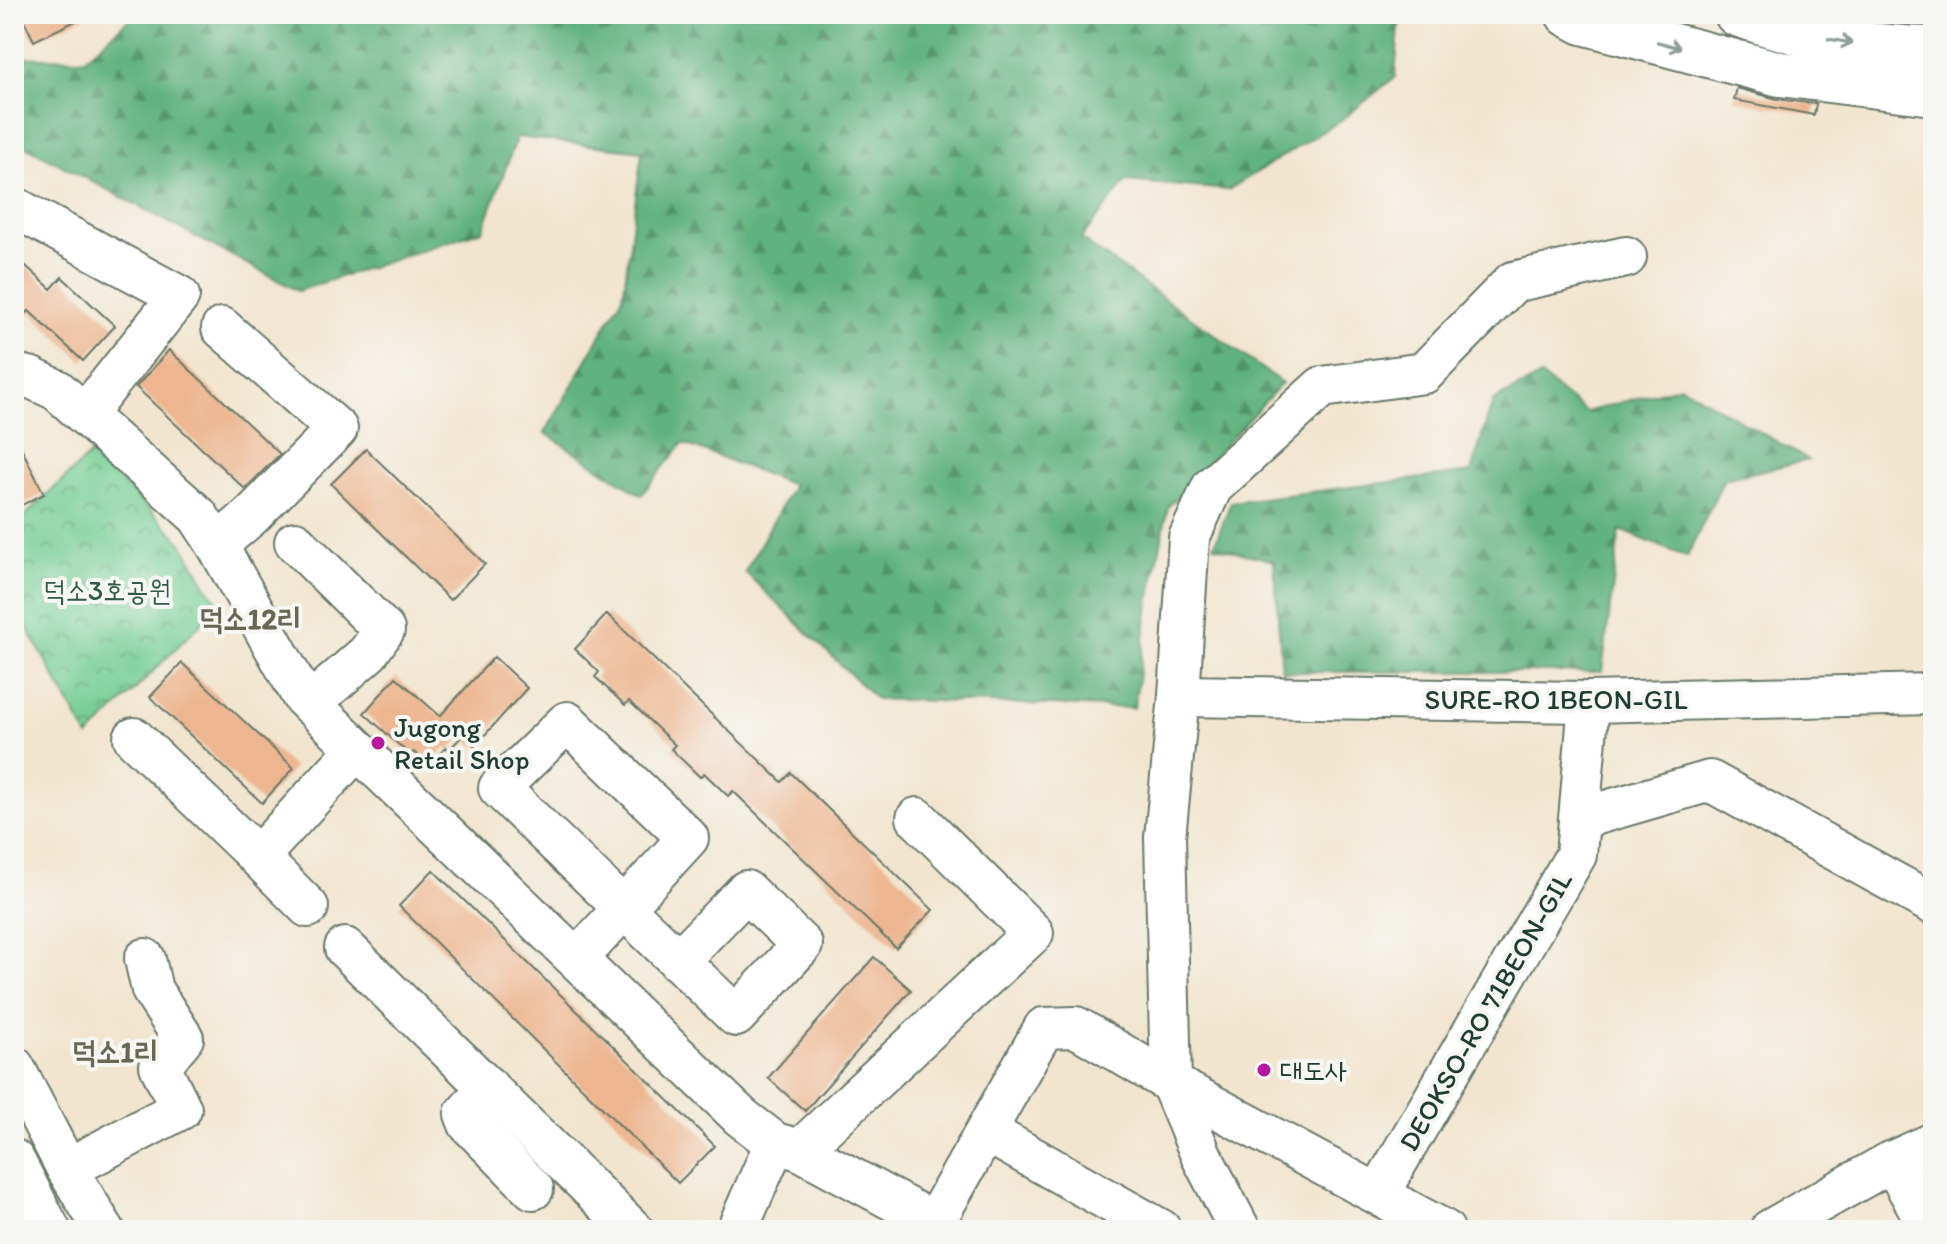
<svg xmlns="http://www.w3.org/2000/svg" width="1947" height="1244" font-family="Itim,'Poor Story',sans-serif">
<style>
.forest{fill:url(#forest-firs);stroke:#407859;stroke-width:2}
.park{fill:url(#park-crowns);stroke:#4b8664;stroke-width:2}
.building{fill:#edb690}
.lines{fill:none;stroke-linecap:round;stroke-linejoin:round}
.minor-casing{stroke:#69786a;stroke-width:44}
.highway-casing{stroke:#69786a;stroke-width:48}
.minor{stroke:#fff;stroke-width:40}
.highway{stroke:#fff;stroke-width:44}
.oneway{stroke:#8f9e9a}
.poi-dot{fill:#b5179e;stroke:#f6f6f2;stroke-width:3}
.labels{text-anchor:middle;stroke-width:8;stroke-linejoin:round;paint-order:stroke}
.park-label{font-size:28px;fill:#315a47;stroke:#f6f6f2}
.street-label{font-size:28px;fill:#1f3d34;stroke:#f6f6f2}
.poi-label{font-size:28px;fill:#1f3d34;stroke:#f6f6f2;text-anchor:start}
.neighbourhood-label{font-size:30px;font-weight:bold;fill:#676754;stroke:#f6f6f2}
</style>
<defs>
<pattern id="forest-firs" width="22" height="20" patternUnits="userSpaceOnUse" patternTransform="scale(2)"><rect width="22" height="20" fill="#61b27e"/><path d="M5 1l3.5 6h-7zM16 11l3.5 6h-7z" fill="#4f9268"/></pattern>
<pattern id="park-crowns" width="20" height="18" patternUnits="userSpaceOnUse" patternTransform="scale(2)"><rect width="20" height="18" fill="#77cf95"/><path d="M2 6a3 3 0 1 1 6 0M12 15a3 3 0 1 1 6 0" fill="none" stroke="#61a97a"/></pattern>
</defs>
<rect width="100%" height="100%" fill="#f6f6f2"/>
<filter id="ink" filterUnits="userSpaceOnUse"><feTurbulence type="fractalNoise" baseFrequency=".0125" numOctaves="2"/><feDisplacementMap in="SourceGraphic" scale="16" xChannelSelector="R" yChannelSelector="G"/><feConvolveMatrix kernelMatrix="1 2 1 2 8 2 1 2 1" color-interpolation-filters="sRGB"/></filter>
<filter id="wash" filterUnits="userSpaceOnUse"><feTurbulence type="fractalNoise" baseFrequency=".006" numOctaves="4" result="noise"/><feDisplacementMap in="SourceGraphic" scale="32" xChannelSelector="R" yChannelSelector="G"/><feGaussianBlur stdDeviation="1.8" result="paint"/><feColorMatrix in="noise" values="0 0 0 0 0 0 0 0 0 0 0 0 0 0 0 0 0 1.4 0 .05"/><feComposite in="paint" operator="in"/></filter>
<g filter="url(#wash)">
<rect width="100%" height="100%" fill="#f2e5cf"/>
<g class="forest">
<path d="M 135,14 L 1400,14 L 1395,77 L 1343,119 L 1228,190 L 1126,181 L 1081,239 L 1282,383 L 1168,507 L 1149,604 L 1134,708 L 876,699 L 745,572 L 793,485 L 683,443 L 641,495 L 545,433 L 623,296 L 642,151 L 517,137 L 483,230 L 298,291 L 14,140 L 14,57 L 84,59 Z"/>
<path d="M 1541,376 L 1586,412 L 1681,386 L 1808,460 L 1724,479 L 1687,557 L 1620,530 L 1602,672 L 1282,672 L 1274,561 L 1214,546 L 1231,502 L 1471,472 L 1493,401 Z"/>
</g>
<path class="park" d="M 92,453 L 181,541 L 208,589 L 220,604 L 88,737 L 14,604 L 14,526 Z"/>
<g id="blocks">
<g class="building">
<path d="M 21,14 L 90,14 L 34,41 Z"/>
<path d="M 1737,88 L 1777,99 L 1816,104 L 1814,115 L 1734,100 Z"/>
<path d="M 14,255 L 51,289 L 62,277 L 115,326 L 83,361 L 29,311 L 14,326 Z"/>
<path d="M 169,350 L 280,454 L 245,489 L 136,387 Z"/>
<path d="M 14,433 L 44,494 L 14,509 Z"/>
<path d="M 366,449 L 485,564 L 450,600 L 331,484 Z"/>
<path d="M 607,614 L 782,782 L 791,773 L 933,910 L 896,948 L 733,791 L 728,796 L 704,773 L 700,777 L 671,749 L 675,745 L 629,701 L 625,705 L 595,677 L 599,672 L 575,649 Z"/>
<path d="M 494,657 L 527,688 L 475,746 L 463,735 L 449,750 L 446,747 L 429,766 L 414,752 L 410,755 L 364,713 L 396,677 L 440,716 Z"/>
<path d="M 182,663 L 294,768 L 262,803 L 150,697 Z"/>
<path d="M 433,870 L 715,1146 L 678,1183 L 399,906 Z"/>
<path d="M 874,957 L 911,990 L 805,1111 L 768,1078 Z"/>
</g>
</g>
</g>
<g filter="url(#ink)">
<use href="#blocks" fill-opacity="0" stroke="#69786a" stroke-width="2"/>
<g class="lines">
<g class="minor-casing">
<g id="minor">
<path d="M 14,207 L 179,296 L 86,413"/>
<path d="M 14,374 L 29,377 L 57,390 L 198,516 L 217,545 L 302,696 L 741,1117 L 775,1143 L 800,1150 L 935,1223"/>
<path d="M 295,542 L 384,630 L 368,653 L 310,704"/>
<path d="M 217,545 L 251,516 L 337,429 L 222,328"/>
<path d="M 1179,696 L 1589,702 L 1933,694"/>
<path d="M 134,738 L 258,857 L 357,749"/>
<path d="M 1579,819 L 1710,781 L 1933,904"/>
<path d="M 258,857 L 308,907"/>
<path d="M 345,948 L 633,1230"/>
<path d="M 577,959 L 688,838 L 567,722 L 499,788 C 578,864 657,940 736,1016 L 802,945 L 746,891 L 678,961"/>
<path d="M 14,1067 L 67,1169 L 104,1230"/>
<path d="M 488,1087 L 465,1114 L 469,1124 L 533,1189"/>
<path d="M 987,1132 L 1161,1230"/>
<path d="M 800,1150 L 1033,933 L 917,818"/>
<path d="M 14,1160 L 50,1230"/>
<path d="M 1892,1161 L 1931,1230"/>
<path d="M 67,1169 L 181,1109 L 160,1066 L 183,1038 L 152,990 L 145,959"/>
<path d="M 1379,1193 L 1576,855 L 1589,702"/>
<path d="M 737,1230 L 775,1143"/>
<path d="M 930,1230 L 1044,1028 L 1076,1027 L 1171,1083 L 1444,1230"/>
<path d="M 1240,1230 L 1201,1155 L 1171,1083 L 1165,837 L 1179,696 L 1189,538 L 1212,487 L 1322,387 L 1424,373 L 1513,282 L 1626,257"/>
<path d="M 1770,1230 L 1887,1164 L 1933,1143"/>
</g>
</g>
<g class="highway-casing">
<g id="highway">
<path d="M 1568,14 L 1583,22 L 1780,74 L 1933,93"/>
<path d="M 1737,14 C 1802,37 1864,48 1933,49"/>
</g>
</g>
<use href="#minor" class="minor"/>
<use href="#highway" class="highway"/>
</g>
<defs><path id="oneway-shaft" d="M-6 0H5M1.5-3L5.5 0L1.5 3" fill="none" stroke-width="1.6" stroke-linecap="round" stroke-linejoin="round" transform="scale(2)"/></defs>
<g class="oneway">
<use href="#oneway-shaft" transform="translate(1840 41) rotate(10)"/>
<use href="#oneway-shaft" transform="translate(1669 45) rotate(15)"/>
</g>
</g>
<g class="poi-dot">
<circle cx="378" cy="743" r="8"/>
<circle cx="1264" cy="1070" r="8"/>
</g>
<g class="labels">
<g class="park-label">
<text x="107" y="600">덕소3호공원</text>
</g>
<g class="street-label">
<text x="1556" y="709">SURE-RO 1BEON-GIL</text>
<text transform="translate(1485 1011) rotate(-60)" y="10">DEOKSO-RO 71BEON-GIL</text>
</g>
<g class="poi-label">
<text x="394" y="737">Jugong<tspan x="394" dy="32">Retail Shop</tspan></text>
<text x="1280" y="1080">대도사</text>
</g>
<g class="neighbourhood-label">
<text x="250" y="629">덕소12리</text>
<text x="115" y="1062">덕소1리</text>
</g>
</g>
<rect width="1947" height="1244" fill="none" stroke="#f6f6f2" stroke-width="48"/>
</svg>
